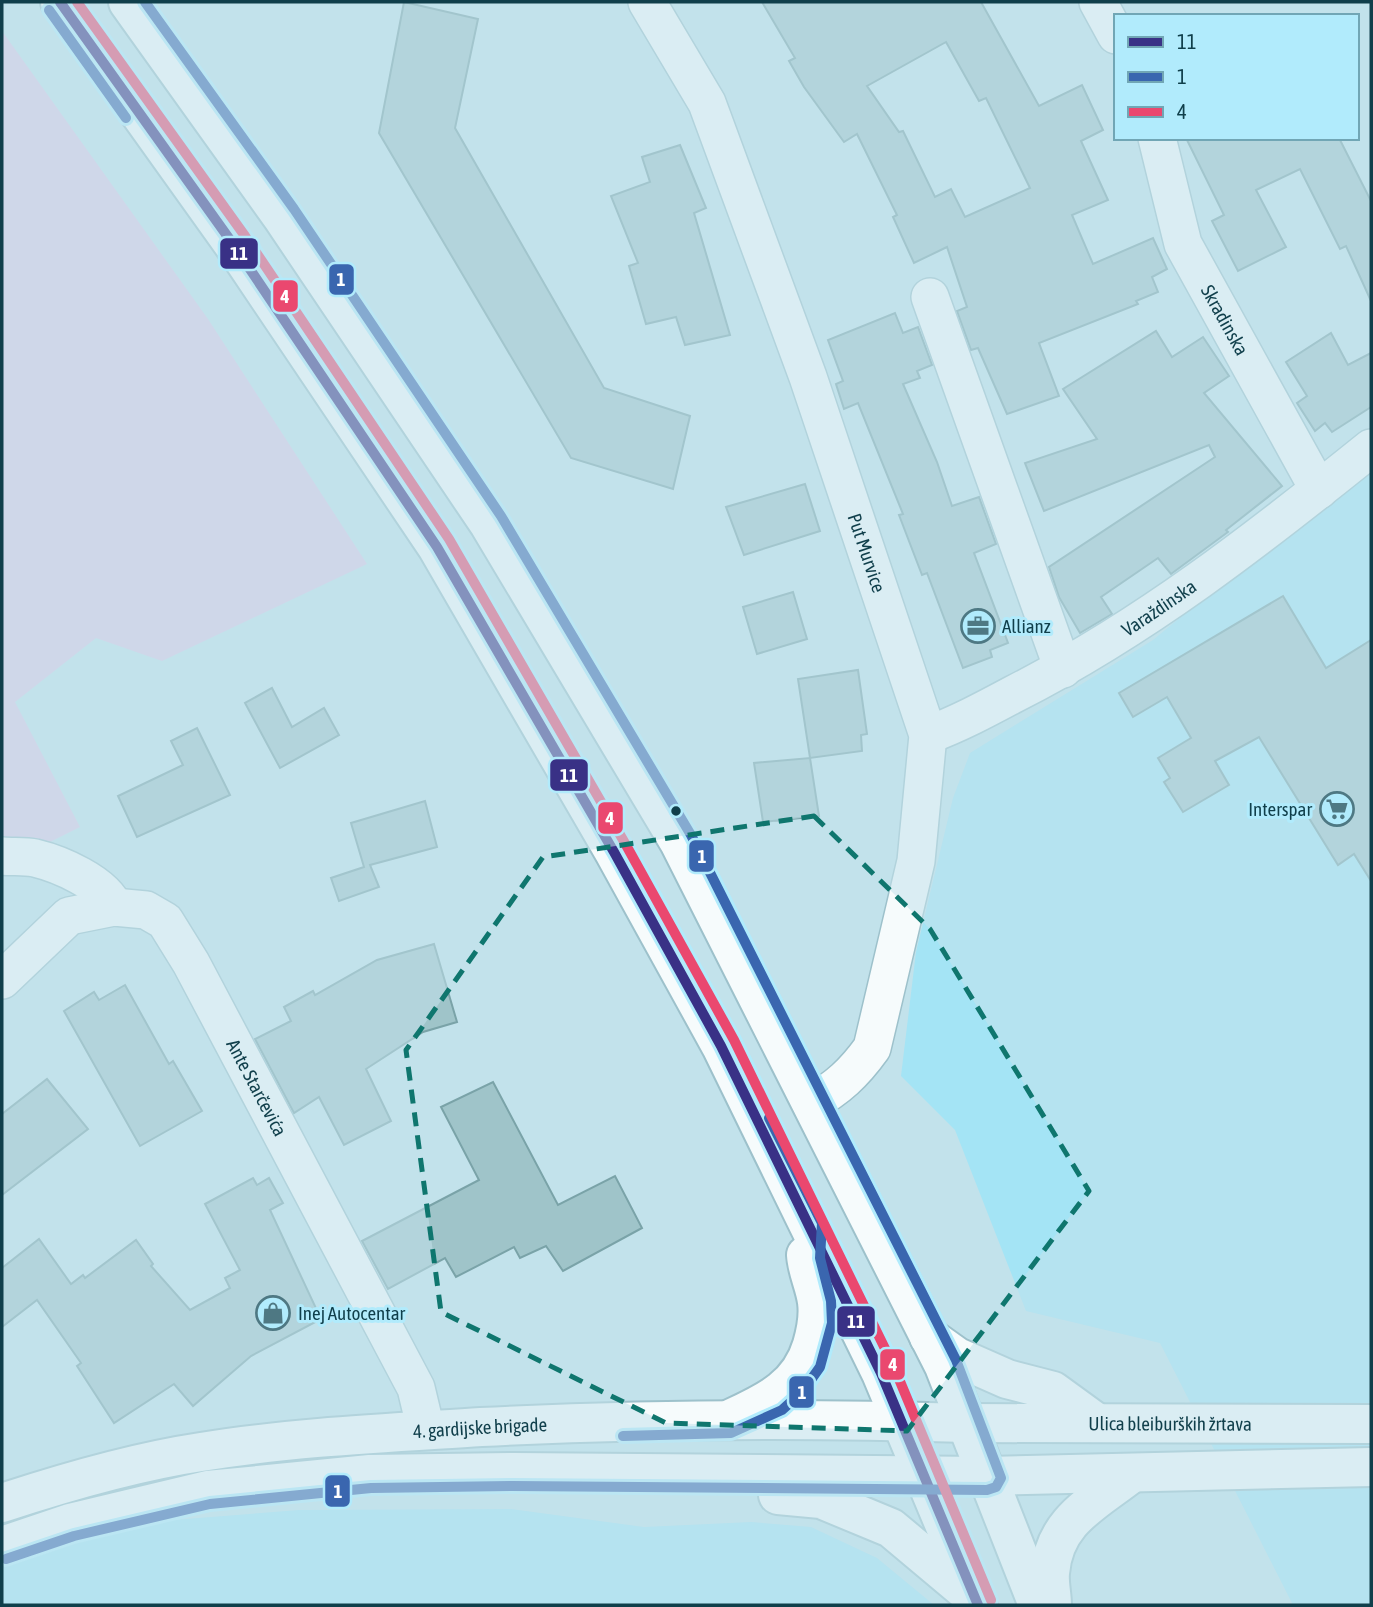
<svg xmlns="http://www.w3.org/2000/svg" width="1373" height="1607" font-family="'Asap Condensed',sans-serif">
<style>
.built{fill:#a4e4f5}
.green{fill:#decae7}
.building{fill:#9fc4c9;stroke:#7aa3a8;stroke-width:2;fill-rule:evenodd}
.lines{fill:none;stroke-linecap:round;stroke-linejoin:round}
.street-casing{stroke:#9dc1cb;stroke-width:40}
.secondary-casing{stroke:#9dc1cb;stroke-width:42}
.primary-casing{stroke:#9dc1cb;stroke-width:42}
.street{stroke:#f6fbfc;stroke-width:37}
.secondary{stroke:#f6fbfc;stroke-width:38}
.primary{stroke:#f6fbfc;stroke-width:38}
.bus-1-casing{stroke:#b1ebfc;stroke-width:16}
.bus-2-casing{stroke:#b1ebfc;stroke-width:16}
.bus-3-casing{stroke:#b1ebfc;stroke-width:16}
.bus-1{stroke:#393186;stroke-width:10}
.bus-2{stroke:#3a66af;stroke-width:10}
.bus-3{stroke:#ea486f;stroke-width:10}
.marked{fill:none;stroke:#0f766e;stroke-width:5;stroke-dasharray:14 9;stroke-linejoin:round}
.bus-dot{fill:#103f4b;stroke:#b1ebfc;stroke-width:2.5}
.labels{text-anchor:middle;stroke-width:6;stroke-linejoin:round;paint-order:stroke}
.street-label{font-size:19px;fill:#103f4b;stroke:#b1ebfc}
.poi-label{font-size:19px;fill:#103f4b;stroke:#b1ebfc;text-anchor:start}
.line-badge{stroke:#b1ebfc;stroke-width:2.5}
.badge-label{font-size:19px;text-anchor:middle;font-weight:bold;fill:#fff}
</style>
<rect width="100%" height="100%" fill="#c2e2eb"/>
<g class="built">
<path d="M 1371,466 L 1371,1605 L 1293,1605 L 1160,1343 L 1026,1311 L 955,1130 L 901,1076 L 916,952 L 953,798 L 970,753 L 1153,640 L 1287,529 Z"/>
<path d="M 511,1509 L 644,1527 L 751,1522 L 811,1527 L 877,1558 L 934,1605 L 2,1605 L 2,1566 L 147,1522 L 299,1510 Z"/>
</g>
<path class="green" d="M 2,31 L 208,319 L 367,564 L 162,661 L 96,638 L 15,702 L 80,827 L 46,844 L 15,837 L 2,837 Z"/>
<g class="building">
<path d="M 404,2 L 478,19 L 455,128 L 604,388 L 690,416 L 673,489 L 571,458 L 379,133 Z"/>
<path d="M 762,2 L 981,2 L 1039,106 L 1082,85 L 1103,130 L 1081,141 L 1108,200 L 1072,215 L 1093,264 L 1153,238 L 1167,269 L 1152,277 L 1158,292 L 1136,301 L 1138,304 L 1039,343 L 1059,396 L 1007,414 L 978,348 L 971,350 L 957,311 L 967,307 L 947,247 L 914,263 L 893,217 L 897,215 L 857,134 L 844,142 L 804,87 L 789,61 L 795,58 ZM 946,42 L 979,101 L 986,98 L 1030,188 L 965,217 L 951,189 L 935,197 L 903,131 L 899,132 L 867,86 Z"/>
<path d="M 1186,138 L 1339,138 L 1371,201 L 1371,301 L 1346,246 L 1340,249 L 1300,169 L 1256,190 L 1286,247 L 1238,271 L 1212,221 L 1224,215 Z"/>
<path d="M 680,145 L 706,208 L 694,213 L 730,335 L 685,345 L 676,317 L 646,324 L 629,266 L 638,263 L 611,196 L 650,182 L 642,157 Z"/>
<path d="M 895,313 L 903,333 L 918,327 L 932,365 L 917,371 L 920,378 L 903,384 L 937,462 L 952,506 L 979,497 L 996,544 L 974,553 L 1008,643 L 990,650 L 992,657 L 963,668 L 927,573 L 922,575 L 899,515 L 903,514 L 858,403 L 844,409 L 836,384 L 843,381 L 828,340 Z"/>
<path d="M 1156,331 L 1172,357 L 1203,337 L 1229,376 L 1204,393 L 1282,486 L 1226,530 L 1228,532 L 1171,574 L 1158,558 L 1101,597 L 1112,614 L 1080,633 L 1059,597 L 1049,567 L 1215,457 L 1209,445 L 1044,511 L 1025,463 L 1097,439 L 1063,389 Z"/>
<path d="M 1331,333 L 1348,365 L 1371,353 L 1371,407 L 1332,432 L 1325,423 L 1315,431 L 1297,403 L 1307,396 L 1286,362 Z"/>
<path d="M 805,484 L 820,531 L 744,555 L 726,507 Z"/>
<path d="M 793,592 L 807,639 L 757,654 L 743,607 Z"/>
<path d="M 1283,596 L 1326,668 L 1371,640 L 1371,881 L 1354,854 L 1338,865 L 1259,737 L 1215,761 L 1229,785 L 1183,812 L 1164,782 L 1170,778 L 1158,758 L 1191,738 L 1167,697 L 1133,717 L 1119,693 Z"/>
<path d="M 858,670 L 867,734 L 861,735 L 862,751 L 810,758 L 798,679 Z"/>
<path d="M 272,688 L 292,727 L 324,708 L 339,735 L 280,768 L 245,703 Z"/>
<path d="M 197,728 L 230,795 L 137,837 L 118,796 L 183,765 L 171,741 Z"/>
<path d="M 810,758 L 819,816 L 763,822 L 754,763 Z"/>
<path d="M 425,801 L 437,847 L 370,865 L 379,887 L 339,901 L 331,878 L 364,867 L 351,823 Z"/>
<path d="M 434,944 L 457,1022 L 423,1032 L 366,1069 L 391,1121 L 344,1145 L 319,1097 L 294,1113 L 255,1039 L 291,1021 L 284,1007 L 313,991 L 315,995 L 377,960 Z"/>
<path d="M 125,985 L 169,1064 L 173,1061 L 202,1111 L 140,1146 L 64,1011 L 94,992 L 99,1000 Z"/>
<path d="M 47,1079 L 88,1129 L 2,1195 L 2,1114 Z"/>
<path d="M 493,1082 L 558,1205 L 615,1176 L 642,1228 L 563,1271 L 546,1246 L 520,1258 L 514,1247 L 456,1277 L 445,1258 L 388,1289 L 362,1241 L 479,1180 L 441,1107 Z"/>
<path d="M 253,1178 L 257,1185 L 269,1178 L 283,1203 L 270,1210 L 321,1319 L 251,1356 L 193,1406 L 174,1384 L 114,1423 L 77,1366 L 81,1363 L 37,1300 L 2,1327 L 2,1268 L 39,1239 L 71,1284 L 83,1275 L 85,1278 L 136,1240 L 153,1264 L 151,1266 L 190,1310 L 230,1288 L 225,1278 L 240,1270 L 205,1204 Z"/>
</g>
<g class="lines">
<g class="street-casing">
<g id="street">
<path id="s1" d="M 647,2 L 707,103 L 808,377 L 928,735 L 916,861 L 872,1048 C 854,1073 838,1088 811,1103"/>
<path d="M 1098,2 L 1116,35"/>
<path id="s2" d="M 1157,138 L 1183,244 L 1319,490"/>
<path d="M 930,297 L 1063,669"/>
<path id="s3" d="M 928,735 C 958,724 986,709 1014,694 C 1144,628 1258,539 1371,448"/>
<path d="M 2,856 C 12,857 25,856 35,858 C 60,864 104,883 114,907"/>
<path id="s4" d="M 2,980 L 69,916 L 114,907 L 146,910 L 165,921 L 191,963 L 416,1388 L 426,1430"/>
</g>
</g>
<g class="secondary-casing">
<g id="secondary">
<path id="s5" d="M 967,1423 L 1371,1424"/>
<path d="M 987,1476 L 1371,1467"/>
</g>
</g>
<g class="primary-casing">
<g id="primary">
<path d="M 60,2 L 233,244 L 437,547 L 614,852 L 721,1046 L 881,1373 L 978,1605"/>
<path d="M 128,2 L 282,217 L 489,524 L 679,842 L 944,1366 L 1038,1605"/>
<path d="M 929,1337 L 957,1357 L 1007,1379 L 1053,1391 L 1097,1423"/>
<path d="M 732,1418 C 769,1401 800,1386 812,1345 C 816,1331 819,1317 817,1302 C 815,1286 807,1271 806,1255"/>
<path d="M 778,1495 L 821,1499 L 891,1528 L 971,1595"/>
<path id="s6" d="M 2,1503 C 66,1482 134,1462 201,1452 C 294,1437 388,1433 481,1427 C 643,1419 805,1418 967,1423"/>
<path d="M 2,1546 L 70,1523 L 208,1490 L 370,1474 L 513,1472 L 987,1476"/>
<path d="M 1052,1605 C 1052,1595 1049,1583 1050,1573 C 1054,1520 1094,1503 1132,1473"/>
</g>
</g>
<use href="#street" class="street"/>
<use href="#secondary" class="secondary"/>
<use href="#primary" class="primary"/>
<g class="bus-1-casing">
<path id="bus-1" d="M 60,2 L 233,244 L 437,547 L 614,852 L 721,1046 L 881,1373 L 978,1605"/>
</g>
<g class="bus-2-casing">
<g id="bus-2">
<path d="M 49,10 L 126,118"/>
<path d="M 623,1436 L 731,1433 L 782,1410 L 803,1391 L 820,1367 L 832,1323 L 831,1301 L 820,1258 L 822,1223 L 769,1118"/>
<path d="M 6,1559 L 74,1536 L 210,1504 L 371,1488 L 513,1486 L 987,1490 L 996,1487 L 1001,1478 L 956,1360 L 691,835 L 501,516 L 294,209 L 145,2"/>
</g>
</g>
<g class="bus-3-casing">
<path id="bus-3" d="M 77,2 L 245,236 L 449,539 L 626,845 L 734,1040 L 894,1367 L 991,1600"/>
</g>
<use href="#bus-1" class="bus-1"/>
<use href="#bus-2" class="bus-2"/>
<use href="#bus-3" class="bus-3"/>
</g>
<path d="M0 0H1373V1607H0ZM 814,816 L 930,929 L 1089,1191 L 907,1431 L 666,1423 L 441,1312 L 406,1050 L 543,857 Z" fill="#c2e2eb" fill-opacity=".55" fill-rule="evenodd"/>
<path class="marked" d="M 814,816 L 930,929 L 1089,1191 L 907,1431 L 666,1423 L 441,1312 L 406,1050 L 543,857 Z"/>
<defs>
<g id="office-ring" transform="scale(1.75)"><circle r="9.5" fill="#b1ebfc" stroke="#4e7883" stroke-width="1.5"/><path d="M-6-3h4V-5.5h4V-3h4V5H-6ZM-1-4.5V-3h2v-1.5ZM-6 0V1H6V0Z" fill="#4e7883"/></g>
<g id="supermarket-ring" transform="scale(1.75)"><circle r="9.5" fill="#b1ebfc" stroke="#4e7883" stroke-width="1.5"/><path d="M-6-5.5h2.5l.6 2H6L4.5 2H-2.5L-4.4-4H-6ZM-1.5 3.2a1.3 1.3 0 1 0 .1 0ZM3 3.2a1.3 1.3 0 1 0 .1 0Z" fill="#4e7883"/></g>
<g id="shop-ring" transform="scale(1.75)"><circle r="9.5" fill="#b1ebfc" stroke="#4e7883" stroke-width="1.5"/><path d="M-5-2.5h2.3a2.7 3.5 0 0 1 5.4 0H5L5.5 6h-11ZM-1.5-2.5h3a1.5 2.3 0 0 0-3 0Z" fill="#4e7883"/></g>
</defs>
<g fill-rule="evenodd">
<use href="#office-ring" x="978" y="626"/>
<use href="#supermarket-ring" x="1337" y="809"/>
<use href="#shop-ring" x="273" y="1313"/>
</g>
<circle class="bus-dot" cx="676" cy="811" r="6"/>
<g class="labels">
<g class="street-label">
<text dy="7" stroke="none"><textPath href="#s2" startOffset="196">Skradinska</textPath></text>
<text dy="7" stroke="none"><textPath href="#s1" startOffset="595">Put Murvice</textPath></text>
<text dy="7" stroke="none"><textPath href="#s3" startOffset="264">Varaždinska</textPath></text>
<text dy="7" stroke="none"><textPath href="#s4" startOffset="383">Ante Starčevića</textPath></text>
<text dy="7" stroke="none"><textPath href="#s5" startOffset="203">Ulica bleiburških žrtava</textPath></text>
<text dy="7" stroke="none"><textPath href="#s6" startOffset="486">4. gardijske brigade</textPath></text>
</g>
<g class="poi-label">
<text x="1002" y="633">Allianz</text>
<text x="1312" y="816" text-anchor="end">Interspar</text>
<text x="298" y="1320">Inej Autocentar</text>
</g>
</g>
<g class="line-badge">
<rect x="219" y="237" width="40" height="33" rx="7" fill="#393186"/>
<rect x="328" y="263" width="27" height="33" rx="7" fill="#3a66af"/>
<rect x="272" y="279" width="27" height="34" rx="7" fill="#ea486f"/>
<rect x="549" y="758" width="40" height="34" rx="7" fill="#393186"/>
<rect x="597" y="801" width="27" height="34" rx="7" fill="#ea486f"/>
<rect x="688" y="839" width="27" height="34" rx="7" fill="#3a66af"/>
<rect x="836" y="1305" width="40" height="33" rx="7" fill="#393186"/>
<rect x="879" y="1348" width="27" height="33" rx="7" fill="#ea486f"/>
<rect x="788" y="1375" width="27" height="34" rx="7" fill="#3a66af"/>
<rect x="324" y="1474" width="27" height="34" rx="7" fill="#3a66af"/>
</g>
<g class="badge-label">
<text x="239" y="260">11</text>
<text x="341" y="286">1</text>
<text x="285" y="303">4</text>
<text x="569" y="782">11</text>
<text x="610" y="825">4</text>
<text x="702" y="863">1</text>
<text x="856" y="1328">11</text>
<text x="893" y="1371">4</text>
<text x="802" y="1399">1</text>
<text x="338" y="1498">1</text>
</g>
<rect width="1373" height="1607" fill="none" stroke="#103f4b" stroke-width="7"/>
<rect x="1114" y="14" width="245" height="126" fill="#b1ebfc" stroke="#71a6b5" stroke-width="2"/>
<rect x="1128" y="37" width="35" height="10" fill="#393186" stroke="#71a6b5" stroke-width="2"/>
<text x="1177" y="49" font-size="21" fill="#103f4b">11</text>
<rect x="1128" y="72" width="35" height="10" fill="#3a66af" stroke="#71a6b5" stroke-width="2"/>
<text x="1177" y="84" font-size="21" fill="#103f4b">1</text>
<rect x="1128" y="107" width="35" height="10" fill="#ea486f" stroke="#71a6b5" stroke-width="2"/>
<text x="1177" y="119" font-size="21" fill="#103f4b">4</text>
</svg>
